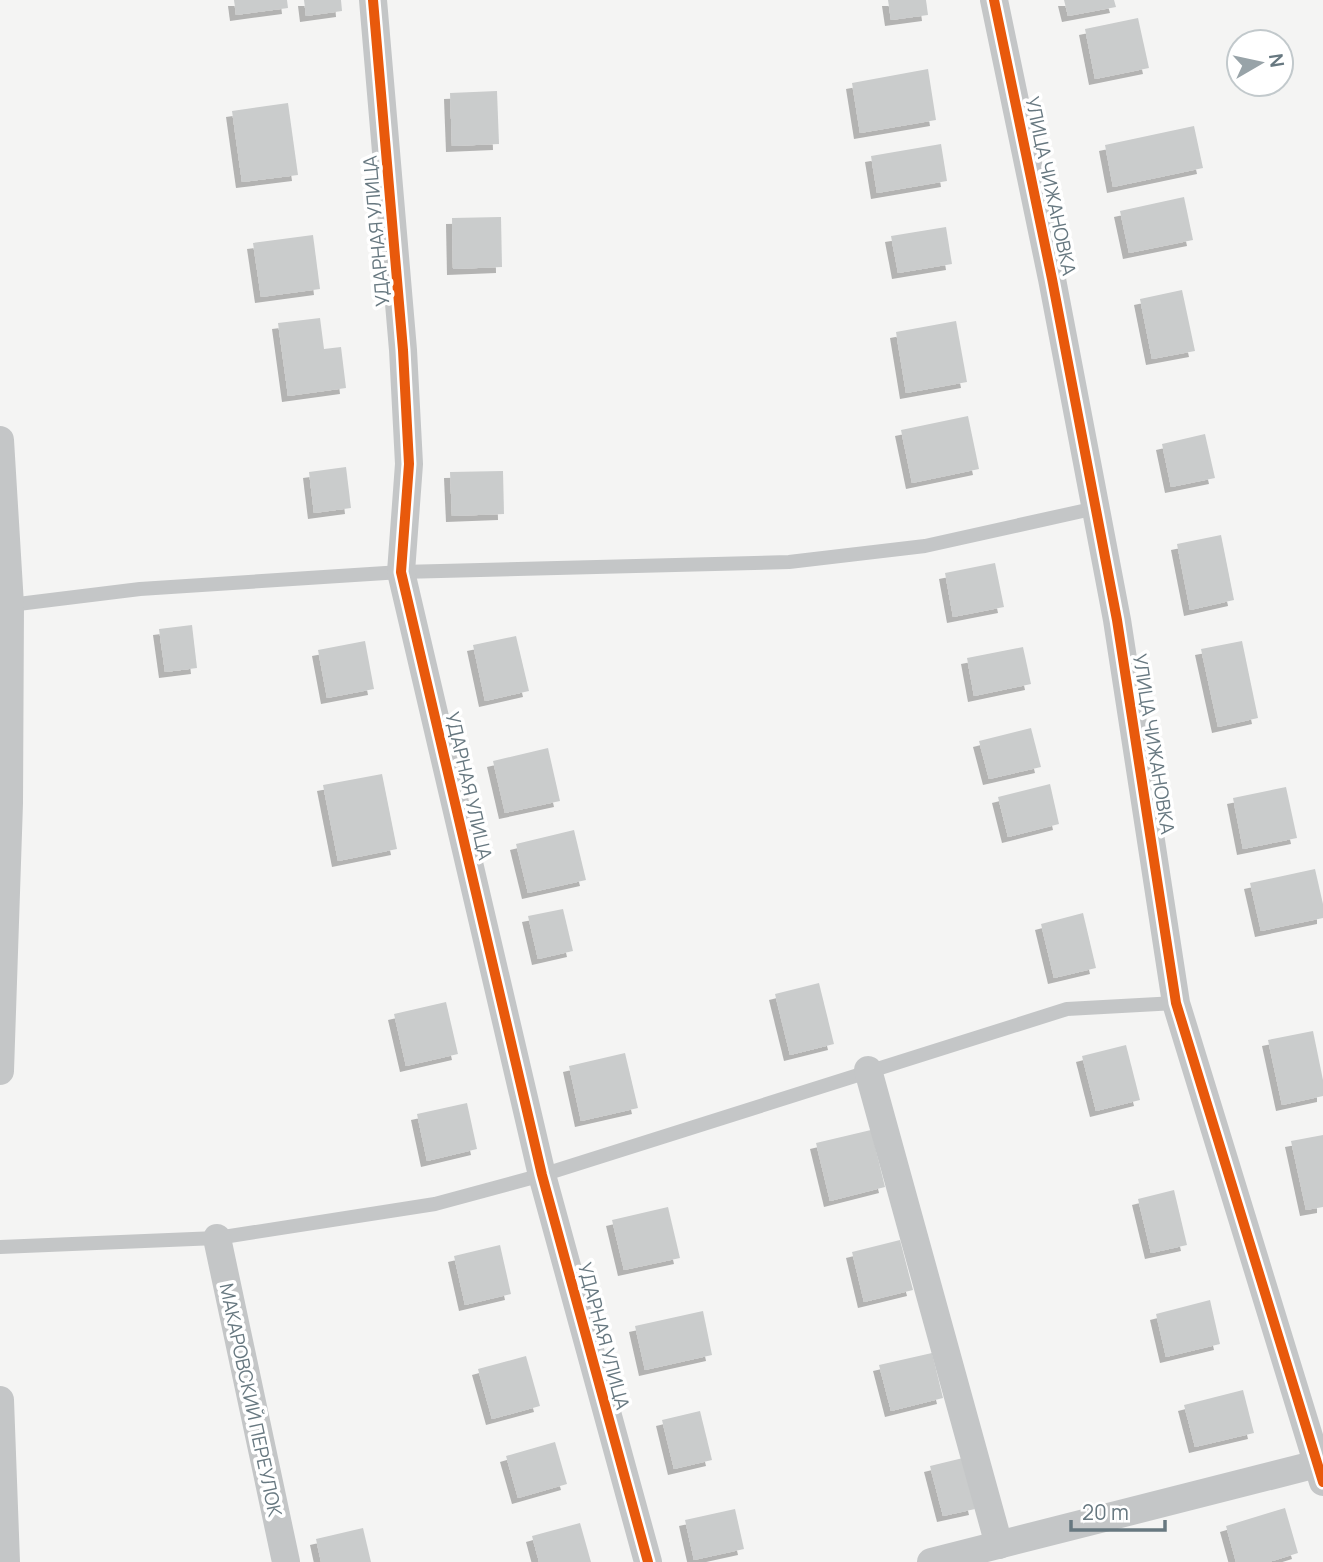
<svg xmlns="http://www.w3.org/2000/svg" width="1323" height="1562" font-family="Manrope,sans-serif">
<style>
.building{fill:#cacccc;filter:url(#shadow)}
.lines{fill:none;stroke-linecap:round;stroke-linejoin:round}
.lane{stroke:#c4c6c7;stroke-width:14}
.street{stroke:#c4c6c7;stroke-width:28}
.cycleway-casing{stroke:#fff;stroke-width:15}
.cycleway{stroke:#e8590c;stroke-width:10}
.labels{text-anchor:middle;stroke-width:7;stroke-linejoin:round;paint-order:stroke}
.street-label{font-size:19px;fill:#677880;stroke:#fff}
</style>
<defs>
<filter id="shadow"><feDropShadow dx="-6" dy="6" stdDeviation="0" flood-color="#0004"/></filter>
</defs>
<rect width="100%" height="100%" fill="#f4f4f3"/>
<g class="building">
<path d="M 234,0 L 287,0 L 288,8 L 236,15 Z"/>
<path d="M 304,0 L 341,0 L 342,11 L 306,16 Z"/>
<path d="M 888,0 L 926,0 L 928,15 L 891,20 Z"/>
<path d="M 1064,0 L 1114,0 L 1116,7 L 1068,16 Z"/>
<path d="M 1138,18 L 1149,68 L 1095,79 L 1085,29 Z"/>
<path d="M 928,69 L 936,120 L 860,133 L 852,83 Z"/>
<path d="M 497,91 L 499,144 L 452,146 L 450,93 Z"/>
<path d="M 288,103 L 298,175 L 242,182 L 232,111 Z"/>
<path d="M 1194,126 L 1203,168 L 1113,187 L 1105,145 Z"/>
<path d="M 941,144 L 947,181 L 877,193 L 871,156 Z"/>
<path d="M 1184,197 L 1193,240 L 1129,253 L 1120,211 Z"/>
<path d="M 501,217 L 502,267 L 453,269 L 452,218 Z"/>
<path d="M 946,227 L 952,264 L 898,273 L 891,236 Z"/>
<path d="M 313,235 L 320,289 L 261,297 L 253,243 Z"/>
<path d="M 1182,290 L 1195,351 L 1152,359 L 1140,299 Z"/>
<path d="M 320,318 L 324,349 L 341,347 L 346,388 L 288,396 L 278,323 Z"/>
<path d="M 956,321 L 967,382 L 906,393 L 896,332 Z"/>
<path d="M 968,416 L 979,469 L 912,483 L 901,430 Z"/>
<path d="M 1205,434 L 1215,478 L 1171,487 L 1162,444 Z"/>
<path d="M 346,467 L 351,508 L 314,513 L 309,472 Z"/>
<path d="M 503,471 L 504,514 L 452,516 L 450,472 Z"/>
<path d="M 1221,535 L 1234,600 L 1190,610 L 1177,544 Z"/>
<path d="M 995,563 L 1004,607 L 953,617 L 945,573 Z"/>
<path d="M 192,625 L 197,668 L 165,672 L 159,629 Z"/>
<path d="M 516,636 L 529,691 L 485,701 L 473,645 Z"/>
<path d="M 365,641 L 374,689 L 327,698 L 318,650 Z"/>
<path d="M 1242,641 L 1258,718 L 1218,727 L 1201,649 Z"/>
<path d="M 1023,647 L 1031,684 L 974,696 L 967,658 Z"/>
<path d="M 1031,728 L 1041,767 L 989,779 L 979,741 Z"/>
<path d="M 548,748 L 560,801 L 505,813 L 493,761 Z"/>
<path d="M 382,774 L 397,849 L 338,861 L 323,785 Z"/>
<path d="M 1050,784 L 1059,824 L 1008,837 L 998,797 Z"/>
<path d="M 1286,787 L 1297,838 L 1243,849 L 1233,798 Z"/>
<path d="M 574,830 L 586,880 L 528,893 L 516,844 Z"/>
<path d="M 1315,869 L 1323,904 L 1323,918 L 1261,931 L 1250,883 Z"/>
<path d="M 563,909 L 573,951 L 538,959 L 528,916 Z"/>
<path d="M 1083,913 L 1096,968 L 1054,978 L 1041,924 Z"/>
<path d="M 819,983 L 834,1044 L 790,1055 L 775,994 Z"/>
<path d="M 446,1002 L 458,1054 L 406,1066 L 394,1014 Z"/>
<path d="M 1313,1031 L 1323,1080 L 1323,1096 L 1282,1105 L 1268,1040 Z"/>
<path d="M 1126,1045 L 1140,1100 L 1096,1111 L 1082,1056 Z"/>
<path d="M 625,1053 L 638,1108 L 581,1121 L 569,1066 Z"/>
<path d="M 467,1103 L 477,1149 L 427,1161 L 417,1114 Z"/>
<path d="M 871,1130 L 885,1187 L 830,1201 L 816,1143 Z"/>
<path d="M 1323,1135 L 1323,1207 L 1306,1210 L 1291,1141 Z"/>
<path d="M 1174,1190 L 1187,1245 L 1151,1253 L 1138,1199 Z"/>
<path d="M 668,1207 L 680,1258 L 624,1270 L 612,1220 Z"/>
<path d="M 900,1240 L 913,1290 L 864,1302 L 852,1252 Z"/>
<path d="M 500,1245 L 511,1294 L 465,1305 L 454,1256 Z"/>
<path d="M 1210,1300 L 1220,1344 L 1166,1357 L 1156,1314 Z"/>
<path d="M 703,1311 L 712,1355 L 645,1370 L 635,1326 Z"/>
<path d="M 932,1353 L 943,1398 L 891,1411 L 879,1365 Z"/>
<path d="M 526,1356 L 540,1406 L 492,1419 L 478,1369 Z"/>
<path d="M 1243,1390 L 1254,1433 L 1195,1447 L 1184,1405 Z"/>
<path d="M 700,1411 L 712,1460 L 674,1469 L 662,1420 Z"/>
<path d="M 555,1442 L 567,1484 L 518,1498 L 506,1456 Z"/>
<path d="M 963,1458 L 975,1509 L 943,1516 L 930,1466 Z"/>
<path d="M 1285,1508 L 1298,1553 L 1269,1562 L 1236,1562 L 1226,1526 Z"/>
<path d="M 735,1509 L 744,1549 L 694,1560 L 685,1520 Z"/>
<path d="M 580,1523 L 591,1562 L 539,1562 L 532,1536 Z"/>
<path d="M 363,1528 L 371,1562 L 321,1562 L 316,1539 Z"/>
</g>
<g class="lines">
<g class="lane">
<path d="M 10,605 L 140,589 L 401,572 L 789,562 L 925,546 L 1096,508"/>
<path d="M 0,1247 L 217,1238 L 435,1204 L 542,1175 L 1067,1009 L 1176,1003"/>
</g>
<g class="street">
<path d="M 373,0 L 403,350 L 409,464 L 401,572 L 542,1175 L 648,1562"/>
<path d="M 994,0 L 1052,279 L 1117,620 L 1176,1003 L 1323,1482"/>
<path d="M 0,440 L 10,605 L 9,803 L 0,1071"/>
<path d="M 868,1070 L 999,1545"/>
<path d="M 217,1238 L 286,1562"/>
<path d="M 0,1400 L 6,1562"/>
<path d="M 931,1562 L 1317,1464"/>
</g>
<g class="cycleway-casing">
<g id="cycleway">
<path d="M 373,0 L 403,350 L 409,464 L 401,572 L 542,1175 L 648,1562"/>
<path d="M 994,0 L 1052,279 L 1117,620 L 1176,1003 L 1323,1482"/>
</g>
</g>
<use href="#cycleway" class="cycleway"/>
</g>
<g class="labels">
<g class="street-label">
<text transform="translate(1051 186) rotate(78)" y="7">УЛИЦА ЧИЖАНОВКА</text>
<text transform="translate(376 231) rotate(-95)" y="7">УДАРНАЯ УЛИЦА</text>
<text transform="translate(1154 744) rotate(81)" y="7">УЛИЦА ЧИЖАНОВКА</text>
<text transform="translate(469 786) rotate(77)" y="7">УДАРНАЯ УЛИЦА</text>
<text transform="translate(604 1336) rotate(75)" y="7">УДАРНАЯ УЛИЦА</text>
<text transform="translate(251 1400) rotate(78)" y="7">МАКАРОВСКИЙ ПЕРЕУЛОК</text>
</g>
</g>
<g transform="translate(1260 63) rotate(81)"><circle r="33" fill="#ffffff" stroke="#c2c9cc" stroke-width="2"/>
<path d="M0-5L12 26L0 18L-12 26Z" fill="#98a3a8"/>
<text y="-10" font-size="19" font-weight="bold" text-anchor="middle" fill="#677880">N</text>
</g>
<path d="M1071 1520v10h94v-10" fill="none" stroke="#677880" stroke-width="3.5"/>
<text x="1082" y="1520" font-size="21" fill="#677880" stroke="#ffffff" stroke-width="5" paint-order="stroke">20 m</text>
</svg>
